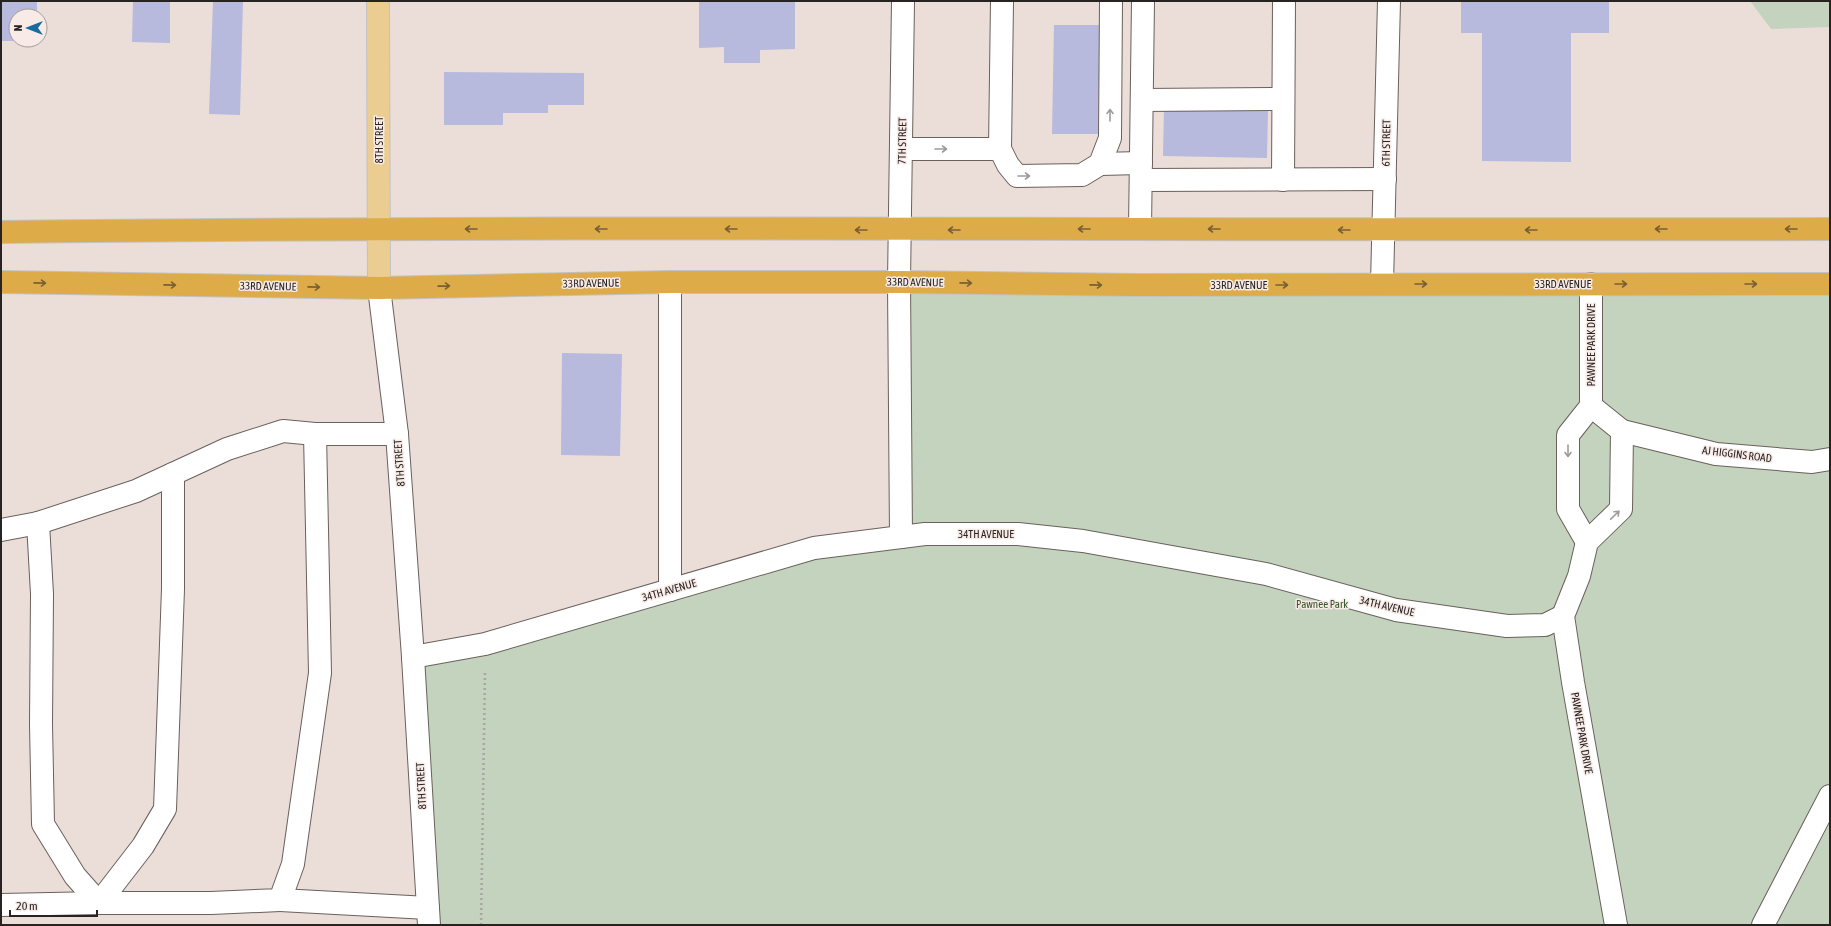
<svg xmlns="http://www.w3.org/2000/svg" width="1831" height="926" font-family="'Asap Condensed',sans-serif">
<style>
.green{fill:#c4d3be}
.building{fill:#b7b9dd}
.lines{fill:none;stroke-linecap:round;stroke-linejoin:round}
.minor-casing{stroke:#6a605c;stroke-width:24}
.major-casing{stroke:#c3c1c1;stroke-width:24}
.highway-casing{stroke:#c3c1c1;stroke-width:24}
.path{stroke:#ada39f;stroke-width:2.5;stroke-dasharray:2 3;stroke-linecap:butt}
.minor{stroke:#fff;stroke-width:22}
.major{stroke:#ebcd92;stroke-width:22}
.highway{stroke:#deab49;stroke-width:22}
.oneway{stroke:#9e9c9b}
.oneway2{stroke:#796033}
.labels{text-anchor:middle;stroke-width:3;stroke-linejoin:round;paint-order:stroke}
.street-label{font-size:11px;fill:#272321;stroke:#f8ebe7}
.park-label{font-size:11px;fill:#325326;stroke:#f8ebe7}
</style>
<rect width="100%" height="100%" fill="#ebded9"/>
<g class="green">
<path d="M 1750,1 L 1830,1 L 1830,27 L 1771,29 Z"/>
<path d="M 899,282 L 1830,284 L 1830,925 L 429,925 L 413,657 L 814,548 L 900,537 Z"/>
</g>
<g class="building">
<path d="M 2,1 L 37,1 L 37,16 L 16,16 L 16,41 L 1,41 Z"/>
<path d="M 133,1 L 170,1 L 170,43 L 132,42 Z"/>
<path d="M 213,1 L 243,1 L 240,115 L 209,114 Z"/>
<path d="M 699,1 L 795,1 L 795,49 L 760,50 L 760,63 L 724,63 L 724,47 L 699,48 Z"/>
<path d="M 1461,1 L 1609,1 L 1609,33 L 1571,33 L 1571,162 L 1482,161 L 1482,33 L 1461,33 Z"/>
<path d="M 1054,25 L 1100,25 L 1098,134 L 1052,134 Z"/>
<path d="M 444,72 L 584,73 L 584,105 L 548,105 L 548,113 L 503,113 L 503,125 L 444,125 Z"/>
<path d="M 1164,108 L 1268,109 L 1267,158 L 1163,156 Z"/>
<path d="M 562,353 L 622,354 L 620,456 L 561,455 Z"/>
</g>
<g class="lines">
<g class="minor-casing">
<g id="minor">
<path d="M 1002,1 L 1000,149 L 1008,165 L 1017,176 L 1082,175 L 1100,164 L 1110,138 L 1111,1"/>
<path d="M 1142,100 L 1283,99"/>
<path d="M 902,149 L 1000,149"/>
<path d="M 1100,164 L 1141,163"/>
<path d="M 1141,180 L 1385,179"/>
<path d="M 1283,180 L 1284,1"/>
<path d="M 1140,229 L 1143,1"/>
<path d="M 670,282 L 670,590"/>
<path d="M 1382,284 L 1389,1"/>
<path d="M 379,288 L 397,434 L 413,657 L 429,925"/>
<path d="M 1591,406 L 1622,431 L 1621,509 L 1587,542 L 1579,576 L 1563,616 L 1573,682 L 1616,925"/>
<path d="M 1622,431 L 1716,454 L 1812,462 L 1830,459"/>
<path d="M 38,523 L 42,594 L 41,724 L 43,824 L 75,876 L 99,903 L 211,903 L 280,900 L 293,864 L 320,673 L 315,434"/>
<path d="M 1,530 L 38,523 L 136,491 L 227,449 L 283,431 L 315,434 L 397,434"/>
<path d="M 901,537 L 899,282 L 903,1"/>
<path d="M 1587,542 L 1568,509 L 1568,435 L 1591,406 L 1591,284"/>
<path d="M 413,657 L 485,644 L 814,548 L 925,534 L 1018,534 L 1083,541 L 1266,574 L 1396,610 L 1507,626 L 1545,625 L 1563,616"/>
<path d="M 280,900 L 428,908"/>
<path d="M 1,905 L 99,903 L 143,846 L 165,809 L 173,589 L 173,474"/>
<path d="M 1763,925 L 1830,796"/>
</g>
</g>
<g class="major-casing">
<path id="major" d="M 378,1 L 379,288"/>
</g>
<g class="highway-casing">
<g id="highway">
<path d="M 1,232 C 611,225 1220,231 1830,229"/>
<path d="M 1,282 L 379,288 L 670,282 L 899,282 L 1139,285 L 1830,284"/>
</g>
</g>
<path class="path" d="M 481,925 L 485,671"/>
<use href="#minor" class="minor"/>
<use href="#major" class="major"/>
<use href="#highway" class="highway"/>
</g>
<defs><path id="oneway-shaft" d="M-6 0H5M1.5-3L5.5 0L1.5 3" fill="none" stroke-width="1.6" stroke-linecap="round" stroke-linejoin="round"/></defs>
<g class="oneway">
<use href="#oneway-shaft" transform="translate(1110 115) rotate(-90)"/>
<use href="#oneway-shaft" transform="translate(941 149)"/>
<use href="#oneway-shaft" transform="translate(1024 176)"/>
<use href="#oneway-shaft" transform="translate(1568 451) rotate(90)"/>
<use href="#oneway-shaft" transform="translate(1615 515) rotate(-44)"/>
</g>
<g class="oneway2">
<use href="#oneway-shaft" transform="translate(471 229) rotate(-180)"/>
<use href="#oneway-shaft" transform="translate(601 229) rotate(-180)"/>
<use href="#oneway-shaft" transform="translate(731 229) rotate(-180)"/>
<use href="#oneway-shaft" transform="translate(1084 229) rotate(180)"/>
<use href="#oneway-shaft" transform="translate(1214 229) rotate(-180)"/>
<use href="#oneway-shaft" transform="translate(1661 229) rotate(180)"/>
<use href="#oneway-shaft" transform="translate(1791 229) rotate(180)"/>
<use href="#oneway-shaft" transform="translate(861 230) rotate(-180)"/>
<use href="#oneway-shaft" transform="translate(954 230) rotate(180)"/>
<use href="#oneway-shaft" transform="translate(1344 230) rotate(-180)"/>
<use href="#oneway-shaft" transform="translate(1531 230) rotate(180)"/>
<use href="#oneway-shaft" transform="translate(40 283) rotate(1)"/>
<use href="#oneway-shaft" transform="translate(966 283) rotate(1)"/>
<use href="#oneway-shaft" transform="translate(1421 284)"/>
<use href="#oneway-shaft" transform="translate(1621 284)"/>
<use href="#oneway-shaft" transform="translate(1751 284)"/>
<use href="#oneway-shaft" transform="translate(170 285) rotate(1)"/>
<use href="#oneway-shaft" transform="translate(1096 285) rotate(1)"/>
<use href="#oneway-shaft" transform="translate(1282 285)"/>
<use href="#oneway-shaft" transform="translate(444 286) rotate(-1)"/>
<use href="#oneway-shaft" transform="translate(314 287) rotate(1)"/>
</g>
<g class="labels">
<g class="street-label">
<text transform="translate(379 140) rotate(-90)" y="4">8TH STREET</text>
<text transform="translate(902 141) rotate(-89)" y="4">7TH STREET</text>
<text transform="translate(1386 143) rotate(-89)" y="4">6TH STREET</text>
<text transform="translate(915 282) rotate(1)" y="4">33RD AVENUE</text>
<text transform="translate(591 283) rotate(-1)" y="4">33RD AVENUE</text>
<text x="1563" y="288">33RD AVENUE</text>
<text x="1239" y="289">33RD AVENUE</text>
<text transform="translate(268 286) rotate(1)" y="4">33RD AVENUE</text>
<text transform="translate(1591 345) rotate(-90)" y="4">PAWNEE PARK DRIVE</text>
<text transform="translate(1737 454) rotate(7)" y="4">AJ HIGGINS ROAD</text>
<text transform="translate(399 463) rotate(-94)" y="4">8TH STREET</text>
<text x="986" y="538">34TH AVENUE</text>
<text transform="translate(669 590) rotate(-16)" y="4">34TH AVENUE</text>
<text transform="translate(1387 606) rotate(13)" y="4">34TH AVENUE</text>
<text transform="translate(1582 733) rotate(80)" y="4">PAWNEE PARK DRIVE</text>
<text transform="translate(421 786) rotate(-93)" y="4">8TH STREET</text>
</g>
<g class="park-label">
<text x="1322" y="608">Pawnee Park</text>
</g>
</g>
<rect width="1831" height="926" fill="none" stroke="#272321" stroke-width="4"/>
<g transform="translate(28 28) rotate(270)"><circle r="19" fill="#f8ebe7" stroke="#a49b98"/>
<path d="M0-3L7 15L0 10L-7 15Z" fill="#166d9d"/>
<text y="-6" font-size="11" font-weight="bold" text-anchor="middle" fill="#272321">N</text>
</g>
<path d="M10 910v6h87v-6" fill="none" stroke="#272321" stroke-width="2"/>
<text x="16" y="910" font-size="12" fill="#272321" stroke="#f8ebe7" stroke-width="3" paint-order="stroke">20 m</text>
</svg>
